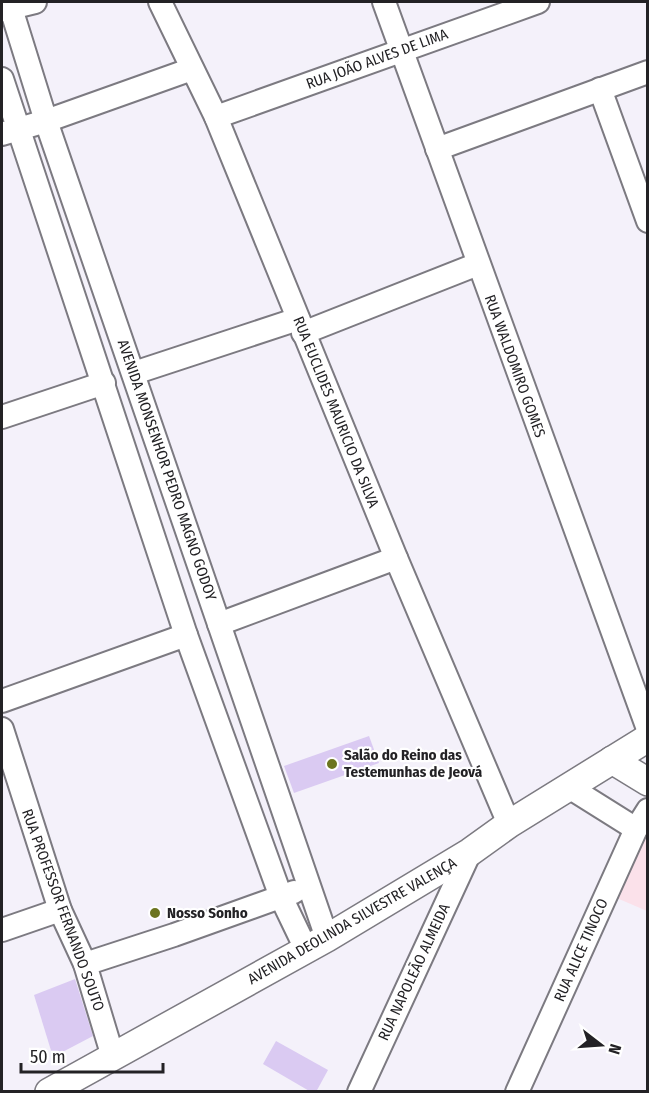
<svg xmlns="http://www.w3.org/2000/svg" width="649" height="1093" font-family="'Fira Sans Condensed',sans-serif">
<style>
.education{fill:#fbe1ea}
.building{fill:#dacaf2}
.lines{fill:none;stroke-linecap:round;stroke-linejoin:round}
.minor-casing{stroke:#7c7a81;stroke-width:26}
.tertiary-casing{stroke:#7c7a81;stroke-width:30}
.minor{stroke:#fff;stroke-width:22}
.tertiary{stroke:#fff;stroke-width:27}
.poi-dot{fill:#6c751f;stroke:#fff;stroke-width:2}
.labels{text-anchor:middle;stroke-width:4.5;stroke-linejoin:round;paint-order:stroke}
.street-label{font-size:15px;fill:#232225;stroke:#fff}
.poi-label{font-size:15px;font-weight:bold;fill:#232225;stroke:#fff;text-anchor:start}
</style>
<rect width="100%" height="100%" fill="#f4f1fa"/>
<path class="education" d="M 647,823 L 647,911 L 612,896 Z"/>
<g class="building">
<path d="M 369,736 L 379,763 L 294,793 L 284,766 Z"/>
<path d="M 75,979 L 93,1036 L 53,1057 L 34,995 Z"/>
<path d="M 276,1041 L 328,1070 L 316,1092 L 311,1092 L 263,1064 Z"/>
</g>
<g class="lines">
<g class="minor-casing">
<g id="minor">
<path d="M 9,2 L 46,121 L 327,938"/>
<path d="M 160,2 L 216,117 L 396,558 L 509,824"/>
<path d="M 384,2 L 648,729"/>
<path d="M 2,10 L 35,2"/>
<path d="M 2,79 L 186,635 L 281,897 L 306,949"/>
<path d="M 600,89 L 648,221"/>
<path d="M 216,117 L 538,2"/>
<path d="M 2,134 L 46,121 L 192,69"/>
<path d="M 437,149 L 648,72"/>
<path d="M 303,333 L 478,264"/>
<path d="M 134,373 L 298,319"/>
<path d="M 2,417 L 104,383"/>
<path d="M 219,624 L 396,558"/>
<path d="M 2,701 L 186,635"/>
<path d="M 2,729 L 60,910 L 85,964 L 113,1057"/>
<path d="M 569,787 L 636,829"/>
<path d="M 2,930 L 60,910"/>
<path d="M 85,964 L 174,935 L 294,892"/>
<path d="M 359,1092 L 470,852"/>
<path d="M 517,1092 L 636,829 L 648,810"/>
</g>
</g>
<g class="tertiary-casing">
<g id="tertiary">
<path d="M 612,760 L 648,782"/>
<path d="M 49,1092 L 327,938 L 470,852 L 509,824 L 648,738"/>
</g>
</g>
<use href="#minor" class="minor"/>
<use href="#tertiary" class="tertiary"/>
</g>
<g class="poi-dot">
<circle cx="332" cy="764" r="6"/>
<circle cx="155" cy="913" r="6"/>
</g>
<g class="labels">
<g class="street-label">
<text transform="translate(377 59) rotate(-20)" y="5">RUA JOÃO ALVES DE LIMA</text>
<text transform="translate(515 366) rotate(70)" y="5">RUA WALDOMIRO GOMES</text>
<text transform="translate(336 412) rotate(68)" y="5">RUA EUCLIDES MAURICIO DA SILVA</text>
<text transform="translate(167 470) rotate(71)" y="5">AVENIDA MONSENHOR PEDRO MAGNO GODOY</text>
<text transform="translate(63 910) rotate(70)" y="5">RUA PROFESSOR FERNANDO SOUTO</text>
<text transform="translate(352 921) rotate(-30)" y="5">AVENIDA DEOLINDA SILVESTRE VALENÇA</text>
<text transform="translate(581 950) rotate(-66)" y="5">RUA ALICE TINOCO</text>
<text transform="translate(414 972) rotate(-65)" y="5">RUA NAPOLEÃO ALMEIDA</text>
</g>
<g class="poi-label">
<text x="344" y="760">Salão do Reino das<tspan x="344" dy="17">Testemunhas de Jeová</tspan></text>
<text x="167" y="918">Nosso Sonho</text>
</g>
</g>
<rect width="649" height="1093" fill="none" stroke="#232225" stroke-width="6"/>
<g transform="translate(601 1045) rotate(107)" stroke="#ffffff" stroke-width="4.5" paint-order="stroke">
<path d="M0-4.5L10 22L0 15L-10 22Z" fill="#232225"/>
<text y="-9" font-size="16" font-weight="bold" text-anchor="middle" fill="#232225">N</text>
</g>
<path d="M21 1063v9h142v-9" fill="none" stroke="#232225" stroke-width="3"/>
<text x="30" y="1063" font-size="18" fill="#232225" stroke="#ffffff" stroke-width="4.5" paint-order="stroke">50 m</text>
</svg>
